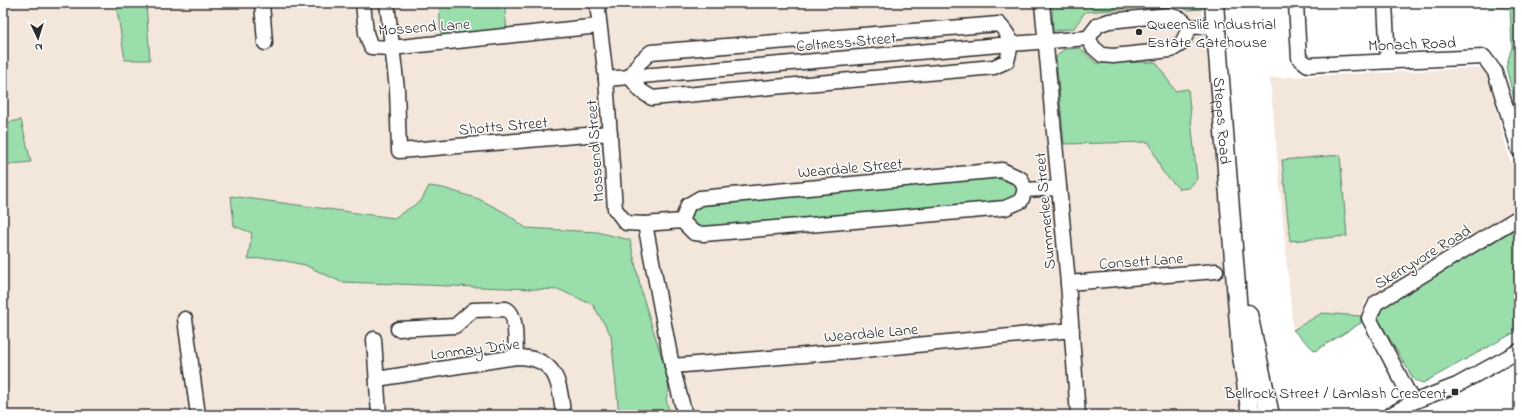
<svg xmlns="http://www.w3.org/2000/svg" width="1522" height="418" font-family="'Indie Flower',sans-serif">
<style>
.built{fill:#f3e6db}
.green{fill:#99deab;stroke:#62846b}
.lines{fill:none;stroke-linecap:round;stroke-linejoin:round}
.minor-casing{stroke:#2b2b2b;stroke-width:17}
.major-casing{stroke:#2b2b2b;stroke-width:21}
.minor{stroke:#fff;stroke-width:14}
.major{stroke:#fff;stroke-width:18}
.poi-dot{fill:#2b2b2b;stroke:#fff;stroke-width:1.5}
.labels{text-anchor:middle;stroke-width:3;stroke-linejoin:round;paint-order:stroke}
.poi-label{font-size:16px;fill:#2b2b2b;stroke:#fff;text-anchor:start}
.street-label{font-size:16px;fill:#2b2b2b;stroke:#fff}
</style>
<rect width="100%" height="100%" fill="#fff"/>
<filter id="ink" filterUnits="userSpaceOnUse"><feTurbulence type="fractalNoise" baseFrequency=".025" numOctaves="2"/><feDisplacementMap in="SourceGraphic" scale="8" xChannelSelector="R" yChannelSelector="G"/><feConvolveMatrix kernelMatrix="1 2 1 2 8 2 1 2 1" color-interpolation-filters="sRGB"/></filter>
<g filter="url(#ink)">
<g class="built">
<path d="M 3,3 L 1201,3 L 1209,60 L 1225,288 L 1240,415 L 3,415 Z"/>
<path d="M 1480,68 L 1487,73 L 1510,161 L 1519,174 L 1519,212 L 1481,232 L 1365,301 L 1361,316 L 1322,313 L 1293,330 L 1270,78 Z"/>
</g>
<g class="green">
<path d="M 116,3 L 146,3 L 150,60 L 125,60 Z"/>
<path d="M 439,3 L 504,3 L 507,30 L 441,36 Z"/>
<path d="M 1080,3 L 1201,3 L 1202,9 L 1188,10 L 1179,5 L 1085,12 L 1074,28 L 1053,31 L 1052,6 Z"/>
<path d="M 1447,3 L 1519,3 L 1519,119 L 1506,67 L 1512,47 L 1510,8 L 1449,5 Z"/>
<path d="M 1080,48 L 1096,63 L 1156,62 L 1175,91 L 1188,89 L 1197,179 L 1189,188 L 1179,189 L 1162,171 L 1149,142 L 1064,144 L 1056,57 L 1064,49 Z"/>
<path d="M 21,120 L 31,162 L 3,165 L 3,123 Z"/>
<path d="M 1340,155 L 1347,236 L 1290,241 L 1282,160 Z"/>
<path d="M 992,177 L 1010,182 L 1019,187 L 1020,195 L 1004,202 L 702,229 L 695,227 L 691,220 L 694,211 L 702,206 Z"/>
<path d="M 429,186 L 443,188 L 479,199 L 506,213 L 526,228 L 597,232 L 630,240 L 642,294 L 665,368 L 669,390 L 666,399 L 670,415 L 619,415 L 611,335 L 593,305 L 560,290 L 341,282 L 305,265 L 270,258 L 248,259 L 252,233 L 234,226 L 231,196 L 394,218 L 421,201 Z"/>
<path d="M 1519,227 L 1519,330 L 1423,383 L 1414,380 L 1378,319 L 1382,307 Z"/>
<path d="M 1322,313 L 1361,316 L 1361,323 L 1315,351 L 1293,330 Z"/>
</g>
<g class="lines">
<g class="minor-casing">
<g id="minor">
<path d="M 262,3 L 265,43"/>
<path d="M 363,3 L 366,33 L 371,47 L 391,48 L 599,26"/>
<path d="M 387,3 L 397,89 L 399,151 L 610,133"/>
<path d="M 597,3 L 606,79 L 615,209 L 626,223 L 645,224 L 672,366 L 685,415"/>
<path d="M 1042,3 L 1068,283 L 1078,415"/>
<path d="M 1296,3 L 1299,58 L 1308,65 L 1484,57 L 1495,72 L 1519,150"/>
<path d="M 1385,3 L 1388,61"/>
<path d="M 999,24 C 1013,39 1012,42 1007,61 L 994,67 L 652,98 L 641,91 L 630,77 L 639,63 L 651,52 Z"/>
<path d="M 1088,38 L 1098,25 L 1109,21 L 1168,15 L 1181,19 L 1190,27 L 1216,26"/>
<path d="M 1088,38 L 1093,47 L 1102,55 L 1113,56 L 1171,50 L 1182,43 L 1190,27"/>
<path d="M 606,79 L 1011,44 L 1088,38"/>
<path d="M 682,221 L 688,205 L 700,198 L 1002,170 L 1021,179 L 1025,190"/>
<path d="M 645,224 L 682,221 L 694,233 L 704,234 L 1005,208 L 1021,201 L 1025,190 L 1059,188"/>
<path d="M 1068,283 L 1216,271"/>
<path d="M 185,319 L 198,415"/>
<path d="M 398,329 L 455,326 L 473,310 L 506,309 C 518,314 515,345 516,357"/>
<path d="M 374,339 L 379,415"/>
<path d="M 672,366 L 864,350 L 1072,330"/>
<path d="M 377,379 L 516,357 C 556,357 560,381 563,415"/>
<path d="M 1413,402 L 1369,318 L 1376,303 L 1519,217"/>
<path d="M 1390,415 L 1413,402 L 1457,385 L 1519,351"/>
</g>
</g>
<g class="major-casing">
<g id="major">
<path id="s1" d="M 1214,3 L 1241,350 L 1251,415"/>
<path d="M 1248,314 L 1270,415"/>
</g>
</g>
<use href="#minor" class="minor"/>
<use href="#major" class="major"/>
</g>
</g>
<g class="poi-dot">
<circle cx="1139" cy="32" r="4"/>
<rect x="1451" y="388" width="8" height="8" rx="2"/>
</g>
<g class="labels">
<g class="poi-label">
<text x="1147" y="29">Queenslie Industrial<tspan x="1147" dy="18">Estate Gatehouse</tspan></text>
<text x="1447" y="398" text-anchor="end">Bellrock Street / Lamlash Crescent</text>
</g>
<g class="street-label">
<text transform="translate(424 26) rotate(-4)" y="6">Mossend Lane</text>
<text transform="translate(846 41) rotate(-5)" y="6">Coltness Street</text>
<text transform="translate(1412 43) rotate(-2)" y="6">Monach Road</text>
<text dy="6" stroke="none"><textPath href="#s1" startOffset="118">Stepps Road</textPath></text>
<text transform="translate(503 125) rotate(-5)" y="6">Shotts Street</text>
<text transform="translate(594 151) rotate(-94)" y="6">Mossend Street</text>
<text transform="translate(850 167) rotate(-5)" y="6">Weardale Street</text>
<text transform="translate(1044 211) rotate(-95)" y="6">Summerlee Street</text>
<text transform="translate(1422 256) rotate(-31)" y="6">Skerryvore Road</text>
<text transform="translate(1141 260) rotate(-4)" y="6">Consett Lane</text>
<text transform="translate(871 332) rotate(-5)" y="6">Weardale Lane</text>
<text transform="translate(475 348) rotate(-7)" y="6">Lonmay Drive</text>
</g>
</g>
<rect width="1522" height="418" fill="none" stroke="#fff" stroke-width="16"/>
<rect x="8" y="8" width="1506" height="402" fill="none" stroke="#2b2b2b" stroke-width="1.5" filter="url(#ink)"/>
<g transform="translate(38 38) rotate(176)" stroke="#ffffff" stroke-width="3" paint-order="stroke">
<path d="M0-3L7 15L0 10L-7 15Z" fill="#2b2b2b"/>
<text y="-6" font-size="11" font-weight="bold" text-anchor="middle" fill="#2b2b2b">N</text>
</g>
</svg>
